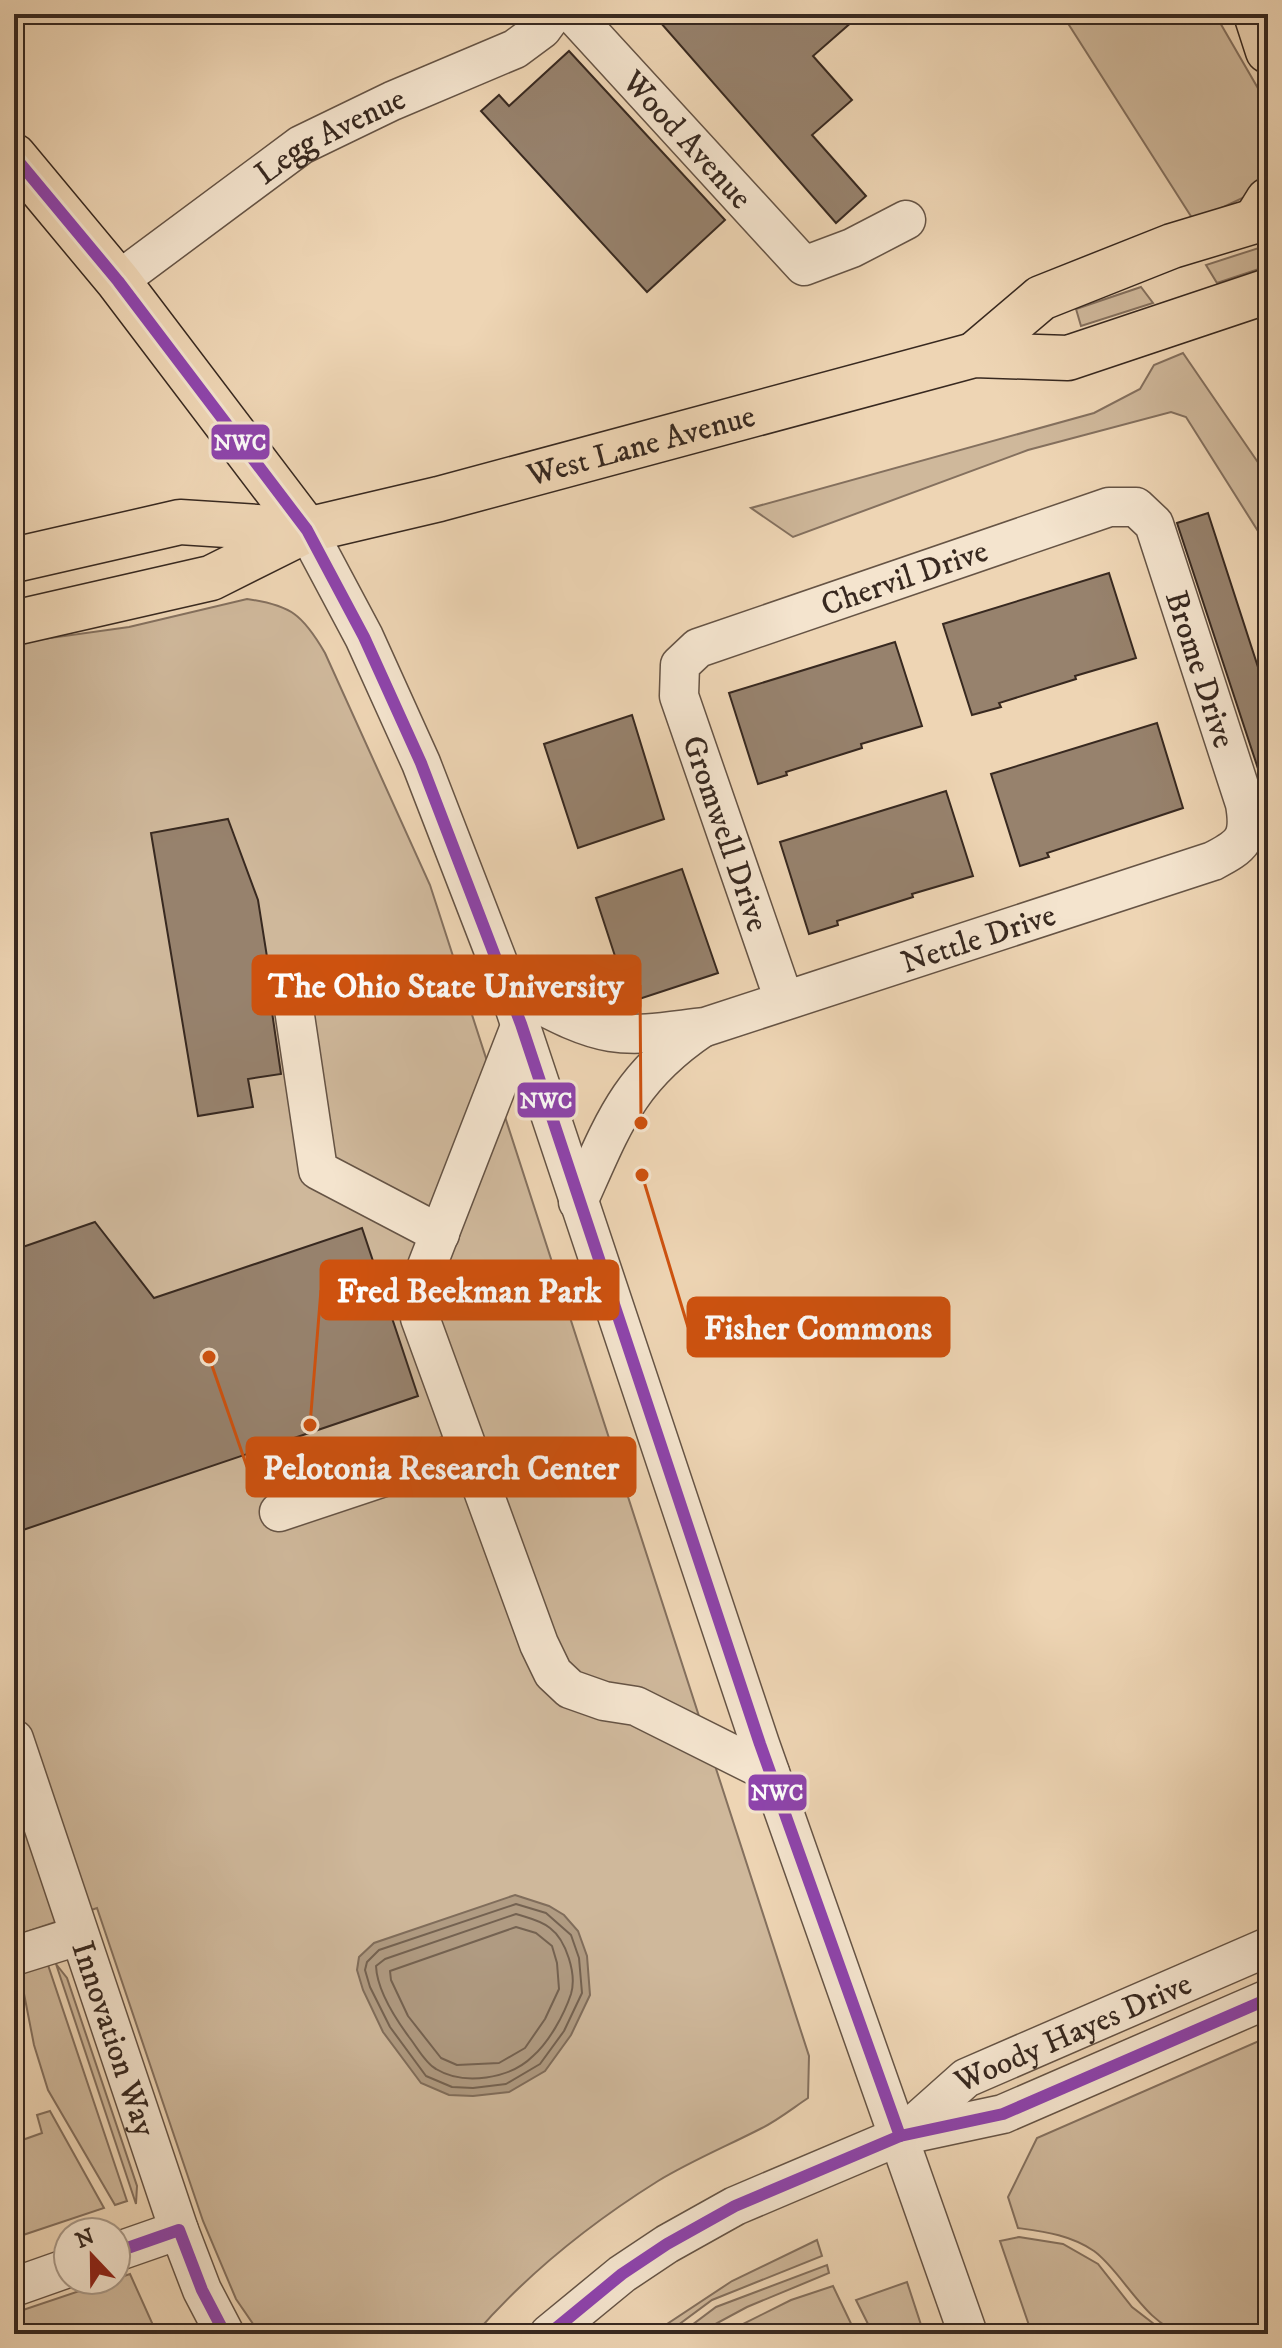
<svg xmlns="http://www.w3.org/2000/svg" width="1282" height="2348" font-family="'IM FELL DW Pica',serif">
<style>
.green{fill:#cfb89b;stroke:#84705e;stroke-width:2}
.water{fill:#b09b82;stroke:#806d5b;stroke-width:2}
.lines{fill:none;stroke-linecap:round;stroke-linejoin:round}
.shore{stroke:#746251;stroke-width:2}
.building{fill:#97826d;stroke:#382920;stroke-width:2}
.minor-casing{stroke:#665445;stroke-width:41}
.major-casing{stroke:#382920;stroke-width:47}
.highway-casing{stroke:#382920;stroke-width:47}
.minor{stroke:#f4e4ce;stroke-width:38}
.major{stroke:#eed5b4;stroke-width:44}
.highway{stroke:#eed5b4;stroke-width:44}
.bus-1-casing{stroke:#f4e4ce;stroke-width:18}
.bus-1{stroke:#8e44ad;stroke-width:12}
.labels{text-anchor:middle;stroke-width:8;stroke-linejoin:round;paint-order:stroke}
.street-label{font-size:32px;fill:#382920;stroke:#f4e4ce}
.leader{fill:none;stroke:#ce520f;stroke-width:3}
.callout-dot{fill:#ce520f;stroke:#f4e4ce;stroke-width:3}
.callout{fill:#ce520f;stroke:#ce520f;stroke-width:3}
.callout-label{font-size:34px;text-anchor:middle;font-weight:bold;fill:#fff}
.line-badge{stroke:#f4e4ce;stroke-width:3}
.badge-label{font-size:22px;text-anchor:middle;font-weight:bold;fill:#fff}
</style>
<rect width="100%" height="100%" fill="#eed5b4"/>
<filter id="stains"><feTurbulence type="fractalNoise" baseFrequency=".0025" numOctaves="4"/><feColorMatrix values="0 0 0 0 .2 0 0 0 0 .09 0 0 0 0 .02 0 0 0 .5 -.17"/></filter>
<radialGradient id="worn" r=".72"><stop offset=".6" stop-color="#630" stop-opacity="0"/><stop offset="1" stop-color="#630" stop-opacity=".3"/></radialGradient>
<g class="green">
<path d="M 1062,14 L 1215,14 L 1263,97 L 1268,111 L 1268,170 L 1251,194 L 1194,221 Z"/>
<path d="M 1268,245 L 1268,266 L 1217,283 L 1206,265 Z"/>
<path d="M 1141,287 L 1153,303 L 1081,326 L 1076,309 Z"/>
<path d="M 1183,353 L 1268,477 L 1268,547 L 1186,417 L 1171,412 L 1028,450 L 793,537 L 751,508 L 1094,413 L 1140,389 L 1154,365 Z"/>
<path d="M 247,599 C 291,605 303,615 325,653 L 430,885 L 809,2056 L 808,2098 C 793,2108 778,2120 762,2128 C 727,2146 691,2161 658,2181 C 591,2223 527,2274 475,2334 L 260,2334 L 236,2299 L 203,2221 L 97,1908 L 14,1936 L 14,643 L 129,627 Z"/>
<path d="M 46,1959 L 127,2201 L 115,2205 L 48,2090 L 34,2045 L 18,1963 Z"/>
<path d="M 56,1964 L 67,1978 L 137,2186 L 136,2204 Z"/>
<path d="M 1268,2037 L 1268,2259 C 1259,2279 1268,2298 1268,2319 L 1253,2334 C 1233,2334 1203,2338 1184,2334 C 1145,2325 1123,2272 1094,2251 C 1070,2235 1046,2232 1018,2228 L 1008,2197 L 1037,2138 Z"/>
<path d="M 50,2111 L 104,2208 L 14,2238 L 14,2173 L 21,2170 L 14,2143 L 42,2133 L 37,2115 Z"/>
<path d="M 1019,2237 L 1063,2244 L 1098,2264 L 1132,2307 L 1167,2334 L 1032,2334 L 1000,2241 Z"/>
<path d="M 817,2240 L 822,2256 L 712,2300 L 666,2334 L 652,2334 L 732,2281 Z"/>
<path d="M 827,2265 L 829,2273 L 747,2307 L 697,2334 L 680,2334 L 716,2307 Z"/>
<path d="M 130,2274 L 157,2334 L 14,2334 L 14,2313 Z"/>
<path d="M 907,2282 L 924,2334 L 873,2334 L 856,2300 Z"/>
<path d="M 833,2286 L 856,2334 L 723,2334 L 791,2300 Z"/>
</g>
<path class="water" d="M 515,1895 L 549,1906 L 564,1915 L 578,1931 L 587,1956 L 590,1995 L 571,2035 L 545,2071 L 509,2092 L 473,2096 L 449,2095 L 421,2083 L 383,2032 L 363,1990 L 357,1970 L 359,1957 L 374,1943 Z"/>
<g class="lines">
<g class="shore">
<path d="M 516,1904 L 546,1913 L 571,1935 L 579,1958 L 582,1993 L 564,2031 L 540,2064 L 506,2084 L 473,2088 L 452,2087 L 426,2076 L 390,2027 L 370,1987 L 365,1970 L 367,1962 L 379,1950 Z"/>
<path d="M 516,1914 C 528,1918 540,1920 550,1928 C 566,1940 577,1974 571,1994 C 564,2015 549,2042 533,2056 C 510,2079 464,2086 436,2069 C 425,2063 417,2047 409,2037 C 395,2018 377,1990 376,1966 L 385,1959 Z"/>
<path d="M 516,1927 L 536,1933 L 552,1946 L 557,1963 L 559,1989 L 545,2019 L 525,2048 L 499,2063 L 457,2065 L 441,2058 L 408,2016 L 391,1980 L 390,1971 Z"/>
</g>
</g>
<g class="building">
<path d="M 653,14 L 861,14 L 813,56 L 852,100 L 812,135 L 866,196 L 836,223 Z"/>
<path d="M 569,51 L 725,220 L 647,292 L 481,111 L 499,95 L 509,106 Z"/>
<path d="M 1208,513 L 1268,698 L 1268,799 L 1177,523 Z"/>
<path d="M 1109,573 L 1136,658 L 1075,676 L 1076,679 L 999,703 L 1001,707 L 972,715 L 943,624 Z"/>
<path d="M 895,642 L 922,726 L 861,744 L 862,748 L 786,772 L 787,775 L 758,784 L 729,693 Z"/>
<path d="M 632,715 L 664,819 L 578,848 L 544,744 Z"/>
<path d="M 1157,723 L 1183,808 L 1047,853 L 1049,857 L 1020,866 L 991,774 Z"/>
<path d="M 946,791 L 973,876 L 912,894 L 913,897 L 837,921 L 838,925 L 809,934 L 780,842 Z"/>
<path d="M 228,819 L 258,900 L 274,1001 L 272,1012 L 281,1074 L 248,1079 L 253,1107 L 198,1116 L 151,833 Z"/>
<path d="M 682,869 L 718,973 L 630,1002 L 596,898 Z"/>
<path d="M 95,1222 L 154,1298 L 362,1228 L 418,1396 L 14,1533 L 14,1250 Z"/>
</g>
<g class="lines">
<g class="minor-casing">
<g id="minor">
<path id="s1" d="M 573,14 L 804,266 L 852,248 L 906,220"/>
<path id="s2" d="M 118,281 L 301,145 L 392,101 L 515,49 L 542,29 L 553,14"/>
<path d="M 307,530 L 364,637 L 421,763 L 508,988 L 760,1744 L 968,2334"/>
<path id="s3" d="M 508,988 C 541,1004 575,1026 611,1032 C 641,1037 675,1030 705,1027 L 1213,861 C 1242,846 1251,839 1245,804 L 1154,524 L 1136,507 L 1109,507 L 698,648 L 680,665 L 679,696 L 784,1000"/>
<path d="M 294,1009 L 318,1170 L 440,1234"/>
<path d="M 521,1024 L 418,1289 L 420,1318 L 539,1644 L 553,1673 L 570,1689 L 604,1701 L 636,1706 L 770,1773"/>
<path d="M 578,1202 C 613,1124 628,1078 702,1028"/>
<path d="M 279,1512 L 468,1449"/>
<path id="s4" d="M 14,1739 L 179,2230 L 202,2290 L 225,2334"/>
<path d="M 14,1956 L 78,1936"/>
<path id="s5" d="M 902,2135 L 966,2078 L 1268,1947"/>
<path d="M 116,2252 L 179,2230"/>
<path d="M 14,2287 L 68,2268"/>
<path d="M 549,2334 L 622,2274 L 667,2244 L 735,2206 L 900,2136 L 1003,2114 L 1268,1999"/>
</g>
</g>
<g class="major-casing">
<g id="major">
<path d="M 14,156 L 118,281 L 307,530"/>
<path d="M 974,355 L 1041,298 L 1172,246 L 1268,217"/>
<path d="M 14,560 L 180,522 L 304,530"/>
<path id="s6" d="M 14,623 L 211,578 L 307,530 L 439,499 L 974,355 L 1068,358 L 1268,291"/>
</g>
</g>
<g class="highway-casing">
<g id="highway">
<path d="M 1256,14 L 1268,51"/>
<path d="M 1255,221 L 1268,200"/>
</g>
</g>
<use href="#minor" class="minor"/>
<use href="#major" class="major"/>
<use href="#highway" class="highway"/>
<g class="bus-1-casing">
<g id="bus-1">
<path d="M 14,156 L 118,281 L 307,530 L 364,637 L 421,763 L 521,1024 L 760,1744 L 900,2136"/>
<path d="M 116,2252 L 179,2230 L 202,2290 L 225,2334"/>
<path d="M 549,2334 L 622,2274 L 667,2244 L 735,2206 L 900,2136 L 1003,2114 L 1268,1999"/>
</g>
</g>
<use href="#bus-1" class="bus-1"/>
</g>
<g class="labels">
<g class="street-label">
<text dy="11" stroke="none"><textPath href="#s2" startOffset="258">Legg Avenue</textPath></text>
<text dy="11" stroke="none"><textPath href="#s1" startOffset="170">Wood Avenue</textPath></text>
<text dy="11" stroke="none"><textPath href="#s6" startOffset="654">West Lane Avenue</textPath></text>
<text transform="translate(904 577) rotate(-19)" y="11">Chervil Drive</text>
<text transform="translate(1201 669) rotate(72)" y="11">Brome Drive</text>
<text dy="11" stroke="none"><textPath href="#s3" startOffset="1796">Gromwell Drive</textPath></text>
<text dy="11" stroke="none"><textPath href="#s3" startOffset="494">Nettle Drive</textPath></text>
<text dy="11" stroke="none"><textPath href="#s5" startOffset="202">Woody Hayes Drive</textPath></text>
<text dy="11" stroke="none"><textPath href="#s4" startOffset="316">Innovation Way</textPath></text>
</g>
</g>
<path class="leader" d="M641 1123L640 985M310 1425L321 1290M642 1175L688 1327M209 1357L247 1467"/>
<g class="callout-dot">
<circle cx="641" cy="1123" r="8"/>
<circle cx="310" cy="1425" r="8"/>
<circle cx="642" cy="1175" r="8"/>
<circle cx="209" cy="1357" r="8"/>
</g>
<g class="callout">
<rect x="253" y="956" width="387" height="58" rx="8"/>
<rect x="321" y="1261" width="297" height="58" rx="8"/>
<rect x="688" y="1298" width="261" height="58" rx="8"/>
<rect x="247" y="1438" width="388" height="58" rx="8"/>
</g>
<g class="callout-label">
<text x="446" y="997">The Ohio State University</text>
<text x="469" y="1302">Fred Beekman Park</text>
<text x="818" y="1339">Fisher Commons</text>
<text x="441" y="1479">Pelotonia Research Center</text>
</g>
<g class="line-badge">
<rect x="210" y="423" width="61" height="38" rx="8" fill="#8e44ad"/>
<rect x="516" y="1081" width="61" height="38" rx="8" fill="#8e44ad"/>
<rect x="747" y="1773" width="61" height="39" rx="8" fill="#8e44ad"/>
</g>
<g class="badge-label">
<text x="240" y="450">NWC</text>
<text x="546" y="1108">NWC</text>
<text x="777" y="1800">NWC</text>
</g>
<rect width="1282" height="2348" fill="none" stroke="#eed5b4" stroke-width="48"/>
<rect x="16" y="16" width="1250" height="2316" fill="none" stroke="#382920" stroke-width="4"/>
<rect x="24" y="24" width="1234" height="2300" fill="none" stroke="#382920" stroke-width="2"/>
<g transform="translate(92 2256) rotate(338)"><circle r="38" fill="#f4e4ce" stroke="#a99988" stroke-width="2"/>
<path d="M0-6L14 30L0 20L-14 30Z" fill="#8f2418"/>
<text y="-12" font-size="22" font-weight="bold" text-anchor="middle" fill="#382920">N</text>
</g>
<rect width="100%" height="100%" filter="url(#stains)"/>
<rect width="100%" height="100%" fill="url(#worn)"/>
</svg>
